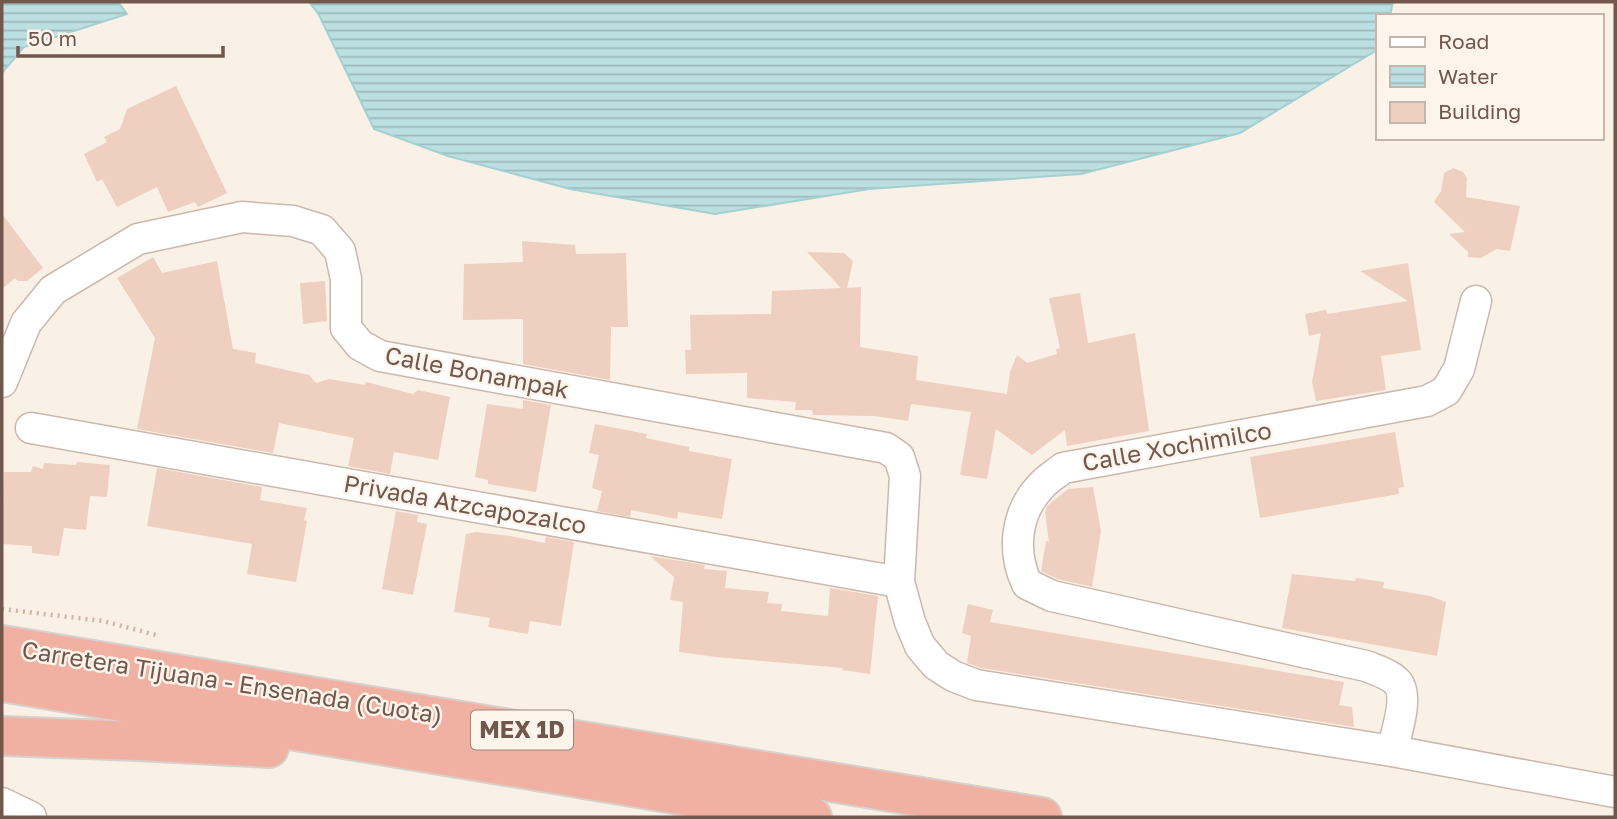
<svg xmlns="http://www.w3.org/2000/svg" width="1617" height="819" font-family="'Golos Text',sans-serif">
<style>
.water{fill:url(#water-rules);stroke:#a3d0d3;stroke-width:2}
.building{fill:#eecfc0}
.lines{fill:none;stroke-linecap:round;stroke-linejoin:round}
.minor-casing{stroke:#cbb8ad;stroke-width:33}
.highway-casing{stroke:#d8d0cd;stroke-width:42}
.path{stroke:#d2b2a3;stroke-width:4.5;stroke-dasharray:2 5;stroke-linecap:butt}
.minor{stroke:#fff;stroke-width:30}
.highway{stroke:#f0b0a2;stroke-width:38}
.labels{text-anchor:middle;stroke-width:5;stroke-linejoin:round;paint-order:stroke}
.shield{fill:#fdf5ec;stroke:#9c867d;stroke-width:2}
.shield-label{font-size:23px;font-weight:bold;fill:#72574d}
.street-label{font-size:24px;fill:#72574d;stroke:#fdf5ec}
</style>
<defs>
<pattern id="water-rules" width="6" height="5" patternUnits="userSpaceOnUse" patternTransform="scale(1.75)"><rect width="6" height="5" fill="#bce0e2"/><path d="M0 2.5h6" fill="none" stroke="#9db8b9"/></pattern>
</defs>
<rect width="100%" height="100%" fill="#faf1e6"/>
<g class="water">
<path d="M 2,2 L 118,2 L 127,14 L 24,47 L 2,73 Z"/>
<path d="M 309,2 L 1393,2 L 1390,16 L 1377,16 L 1377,50 L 1240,133 L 1081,174 L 869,189 L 715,214 L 570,189 L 448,156 L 374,129 L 318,13 Z"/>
</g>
<g class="building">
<path d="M 176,86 L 227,193 L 198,207 L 195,202 L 168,212 L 157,187 L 117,207 L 102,179 L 97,182 L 84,154 L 107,142 L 104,137 L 120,129 L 127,109 Z"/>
<path d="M 1453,168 L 1463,172 L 1467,178 L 1466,197 L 1520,206 L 1510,251 L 1497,249 L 1481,258 L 1468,257 L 1468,252 L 1449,234 L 1465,232 L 1434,202 L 1441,191 L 1444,173 Z"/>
<path d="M 2,214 L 43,268 L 27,281 L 18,281 L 15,278 L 2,289 Z"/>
<path d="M 522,241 L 575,245 L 576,254 L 626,253 L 628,327 L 611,327 L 610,380 L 523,364 L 523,319 L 463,320 L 464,264 L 523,262 Z"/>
<path d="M 807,252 L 844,253 L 853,261 L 847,288 L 861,287 L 860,347 L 918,356 L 916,380 L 1007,394 L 1010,372 L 1017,355 L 1027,363 L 1057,354 L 1056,349 L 1060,348 L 1049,298 L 1080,293 L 1088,343 L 1135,333 L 1149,431 L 1067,446 L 1065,430 L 1032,455 L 996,429 L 987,479 L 960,475 L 971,412 L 911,404 L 908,421 L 874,416 L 813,415 L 812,410 L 795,410 L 796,402 L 747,398 L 747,373 L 686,374 L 685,350 L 691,350 L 690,315 L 771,314 L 772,291 L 841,288 Z"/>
<path d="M 153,257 L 162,273 L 217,261 L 233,349 L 256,353 L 255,363 L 309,375 L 316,383 L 329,379 L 365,385 L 366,382 L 413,394 L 418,390 L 450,397 L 438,460 L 394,452 L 390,474 L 348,466 L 354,438 L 279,423 L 273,453 L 137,429 L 155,338 L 117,278 Z"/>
<path d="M 1408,263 L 1421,350 L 1381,356 L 1386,390 L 1316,401 L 1312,382 L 1321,333 L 1309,336 L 1305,314 L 1326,310 L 1327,314 L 1408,301 L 1360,271 Z"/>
<path d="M 325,281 L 327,321 L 303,324 L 300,283 Z"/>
<path d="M 523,400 L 551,405 L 536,492 L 488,484 L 488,480 L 475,477 L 487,404 L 523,409 Z"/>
<path d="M 595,424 L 647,434 L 646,438 L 689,447 L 689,451 L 732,459 L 722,519 L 678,512 L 677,519 L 631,510 L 630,517 L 597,511 L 602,491 L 592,488 L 599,455 L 589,453 Z"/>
<path d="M 1395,432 L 1404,487 L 1398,488 L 1399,494 L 1260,518 L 1250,457 Z"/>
<path d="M 77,462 L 110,465 L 107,497 L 90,496 L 86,530 L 64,528 L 59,556 L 32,553 L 32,546 L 2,544 L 4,472 L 31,472 L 33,466 L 43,469 L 44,463 L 76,465 Z"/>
<path d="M 157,468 L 262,487 L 260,500 L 307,508 L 304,520 L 307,521 L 296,582 L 247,574 L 252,544 L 147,526 Z"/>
<path d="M 1093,487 L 1101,531 L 1092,587 L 1058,579 L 1041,571 L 1046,541 L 1049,542 L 1045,512 L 1047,506 L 1068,489 Z"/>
<path d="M 396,511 L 418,515 L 417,522 L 427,524 L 413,595 L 382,589 Z"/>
<path d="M 476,532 L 510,536 L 545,543 L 546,537 L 574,542 L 561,626 L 530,621 L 528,634 L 488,627 L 490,618 L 454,612 L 466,534 Z"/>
<path d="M 650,556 L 705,565 L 704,569 L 727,571 L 725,588 L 769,592 L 767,603 L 782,604 L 781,611 L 828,616 L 830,588 L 878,596 L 870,674 L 842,670 L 843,668 L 716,657 L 679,652 L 683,602 L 670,600 L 674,577 Z"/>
<path d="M 1292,574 L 1355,581 L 1356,578 L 1384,582 L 1383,588 L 1430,596 L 1446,602 L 1437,656 L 1282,628 Z"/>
<path d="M 968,604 L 993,610 L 990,622 L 1344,682 L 1339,705 L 1352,707 L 1354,727 L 981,668 L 967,663 L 971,636 L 962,633 Z"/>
</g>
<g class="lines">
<g class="minor-casing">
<g id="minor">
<path d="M 2,382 L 26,323 L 53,290 L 138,239 L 242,217 L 293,221 L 322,230 L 340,251 L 346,279 L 346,328 L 360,345 L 380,356 L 886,448 L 899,457 L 905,476 L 899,582 L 910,622 L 920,646 L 936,665 L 953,676 L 976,685 L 1392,751 L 1615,792"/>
<path d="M 31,428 L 899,582"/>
<path d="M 1392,751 C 1396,734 1410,694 1396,681 C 1388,673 1375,670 1366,666 L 1052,596 L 1027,584 C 1012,552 1015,513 1041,486 C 1047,479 1056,474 1063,468 L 1427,401 L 1446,391 L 1459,369 L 1476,301"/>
<path d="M 2,803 L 31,817"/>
</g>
</g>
<g class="highway-casing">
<g id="highway">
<path d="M 2,645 L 1042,817"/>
<path d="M 2,682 L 812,817"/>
<path d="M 2,736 L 138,741 L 269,748"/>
</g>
</g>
<path class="path" d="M 2,609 L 103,621 L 156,635"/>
<use href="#minor" class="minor"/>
<use href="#highway" class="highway"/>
</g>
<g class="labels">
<rect class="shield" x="471" y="710.5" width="102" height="39" rx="5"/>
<g class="shield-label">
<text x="522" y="738">MEX 1D</text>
</g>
<g class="street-label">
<text transform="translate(477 373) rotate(11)" y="8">Calle Bonampak</text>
<text transform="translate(1177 447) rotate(-10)" y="8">Calle Xochimilco</text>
<text transform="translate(465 505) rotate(10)" y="8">Privada Atzcapozalco</text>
<text transform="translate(232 683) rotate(9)" y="8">Carretera Tijuana - Ensenada (Cuota)</text>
</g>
</g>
<rect width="1617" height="819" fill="none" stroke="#72574d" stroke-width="7"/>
<rect x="1376" y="14" width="228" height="126" fill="#fdf5ec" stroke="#c5b6ac" stroke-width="2"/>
<rect x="1390" y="37" width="35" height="10" fill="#ffffff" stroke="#c5b6ac" stroke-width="2"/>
<text x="1438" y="49" font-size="21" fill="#72574d">Road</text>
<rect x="1390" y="66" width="35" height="21" fill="url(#water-rules)" stroke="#c5b6ac" stroke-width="2"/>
<text x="1438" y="84" font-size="21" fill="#72574d">Water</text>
<rect x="1390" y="102" width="35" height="21" fill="#eecfc0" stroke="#c5b6ac" stroke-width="2"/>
<text x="1438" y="119" font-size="21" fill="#72574d">Building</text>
<path d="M18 46v10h205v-10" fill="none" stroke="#72574d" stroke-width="3.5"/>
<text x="28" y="46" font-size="21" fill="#72574d" stroke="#fdf5ec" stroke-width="5" paint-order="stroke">50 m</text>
</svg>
